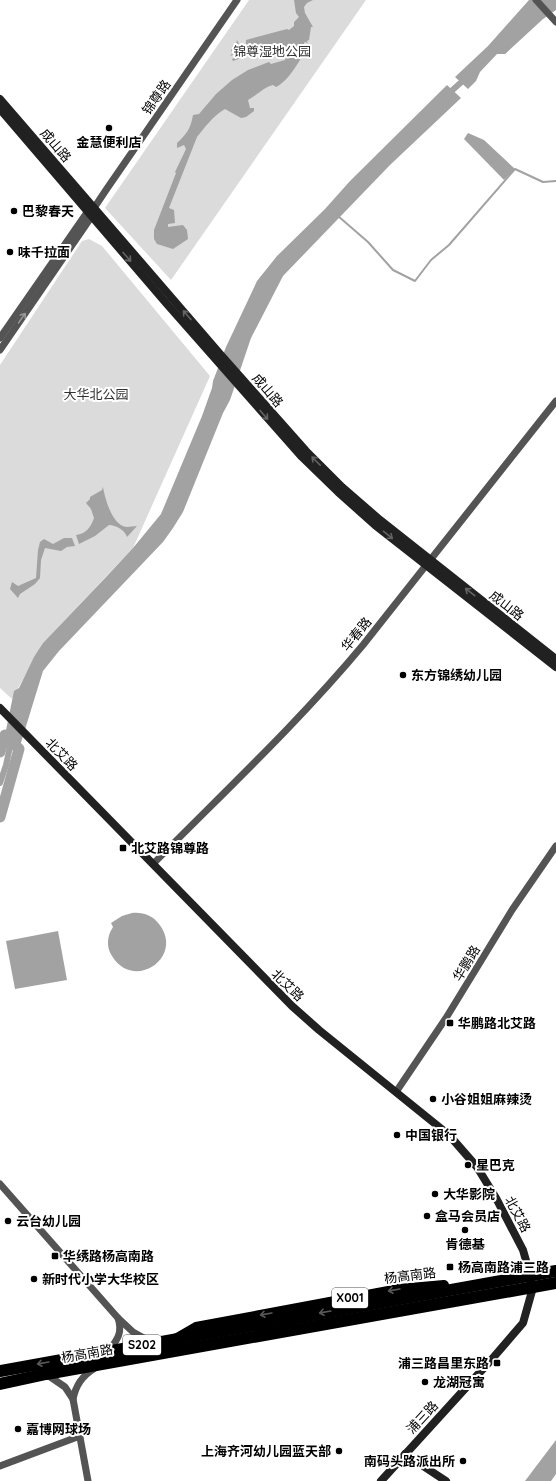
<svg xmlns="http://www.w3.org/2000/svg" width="556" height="1481" font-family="Quicksand,'Noto Sans SC',sans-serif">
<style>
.green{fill:#dbdbdb}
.water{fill:#a2a2a2}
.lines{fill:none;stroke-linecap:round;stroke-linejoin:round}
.stream{stroke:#a2a2a2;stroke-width:2}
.canal{stroke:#a2a2a2;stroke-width:6}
.river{stroke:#a2a2a2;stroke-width:11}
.street{stroke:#545454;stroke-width:7}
.secondary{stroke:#212121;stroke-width:8}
.primary{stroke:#000;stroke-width:10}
.highway{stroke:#000;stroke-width:12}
.oneway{stroke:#646464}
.oneway2{stroke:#989898}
.oneway3{stroke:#595959}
.poi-dot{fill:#000;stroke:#fff;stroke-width:1.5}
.labels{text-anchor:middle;stroke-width:4;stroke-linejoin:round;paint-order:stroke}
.shield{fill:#fff;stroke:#4c4c4c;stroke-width:1}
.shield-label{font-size:12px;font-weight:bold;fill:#000}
.park-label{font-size:13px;fill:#323232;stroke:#fff}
.street-label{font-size:13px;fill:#000;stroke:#fff}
.poi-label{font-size:13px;font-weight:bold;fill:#000;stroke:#fff;text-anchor:start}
</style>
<rect width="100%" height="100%" fill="#fff"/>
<g class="green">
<path d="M 249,0 L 366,0 L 171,280 L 105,208 Z"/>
<path d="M 89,239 L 102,246 L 210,376 L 133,548 L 43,643 L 12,699 L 0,688 L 0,365 L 82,241 Z"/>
</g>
<g class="water">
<path d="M 294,0 L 313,0 L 307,3 L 304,7 L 305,13 L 313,27 L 311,27 L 309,40 L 307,41 L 308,43 L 305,42 L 304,43 L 306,52 L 304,52 C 299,63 287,82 276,87 L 273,85 C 264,87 256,96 248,100 L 250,108 L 254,108 L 254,111 L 246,117 L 241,118 L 225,109 C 213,116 205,127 197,137 L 169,208 L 174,210 L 175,223 L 168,224 L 168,227 L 183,225 L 187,230 L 188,239 L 173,249 L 157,244 L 154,239 L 154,230 L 176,173 L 175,172 L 186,149 L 184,145 L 177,148 L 177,143 C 186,135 191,128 193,115 L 199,114 L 216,94 L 232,80 L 248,70 L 269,62 L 271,64 L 285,60 L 286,56 L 285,54 C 269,45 249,56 233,61 L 232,59 L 242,54 L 241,51 L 230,56 L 233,52 L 231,51 L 233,45 L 236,44 L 237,40 L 240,46 L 246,45 L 246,40 L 287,29 L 289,30 L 294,26 L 294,22 L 299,17 L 296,13 Z"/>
<path d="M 529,0 L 556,0 L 556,10 L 543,19 L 505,54 L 497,54 L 480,72 L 476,81 L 468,89 L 455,77 L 488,46 Z"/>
<path d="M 447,85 L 461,98 L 390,165 L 283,276 L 251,338 L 230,400 L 223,413 L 183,512 L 173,528 L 163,542 L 59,651 L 43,671 L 19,749 L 5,735 L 14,691 L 19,688 L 34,657 L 43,643 L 107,576 L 133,548 L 161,514 L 202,416 L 212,388 L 213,381 L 226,347 L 257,281 L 277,256 L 325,209 L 350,181 Z"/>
<path d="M 468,133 L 484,140 L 515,169 L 504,180 L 464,139 Z"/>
<path d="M 103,487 C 105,498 112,526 127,527 C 130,527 134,526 137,526 L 127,537 C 125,530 116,525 109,525 L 95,536 L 79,544 L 76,535 C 86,534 91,527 94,518 L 91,509 L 86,503 L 90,499 L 90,497 L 102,490 Z"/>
<path d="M 64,538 L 72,538 L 75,546 L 67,547 L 61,551 L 45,548 L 41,560 L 40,578 L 35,584 L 20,594 L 18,598 L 10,589 L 12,582 L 18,586 L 36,578 L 38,550 L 40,542 L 44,539 L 53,544 Z"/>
<path d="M 132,913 C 143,912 152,915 159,924 C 185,957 134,992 112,956 C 106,947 107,936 113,927 L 111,923 L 122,916 Z"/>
<path d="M 58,931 L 67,980 L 15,989 L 6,941 Z"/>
<path d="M 556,1440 L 556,1474 L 551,1481 L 525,1481 Z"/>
</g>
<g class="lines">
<path class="stream" d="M 338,216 L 368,242 L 393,270 L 415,281 L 431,260 L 449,245 L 515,169 L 543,182 L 556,181"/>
<g class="canal">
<path d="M 447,95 L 467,77"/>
<path d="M 0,783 L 6,765 L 13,733"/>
</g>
<path class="river" d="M 0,752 L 5,735 L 19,749 L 0,817"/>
<g class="street">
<path d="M 536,0 L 556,22"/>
<path d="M 0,338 L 88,211 L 94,208 L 106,190 L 237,0"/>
<path d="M 0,350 L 92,216 L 93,212"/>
<path d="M 153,864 C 224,792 298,723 363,645 L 556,401"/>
<path d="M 396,1092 L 446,1018 L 512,910 L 556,846"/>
<path d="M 0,1184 L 118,1318 L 133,1332 L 153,1343"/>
<path d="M 109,1351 C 117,1340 123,1333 118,1318"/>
<path d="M 46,1374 L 65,1387 L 73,1399 L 88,1481"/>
<path d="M 73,1399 C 76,1385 82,1376 95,1368"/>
<path d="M 0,1466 L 80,1436"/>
</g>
<g class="secondary">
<path d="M 0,99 L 221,355 L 306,451 L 342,487 L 380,520 L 556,659"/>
<path d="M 0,109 L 166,303 L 302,457 L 338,492 L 375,525 L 556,667"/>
<path d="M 0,708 L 292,1006 L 319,1030 L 449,1135 L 477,1167 L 496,1198 L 523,1250 L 529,1271 L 532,1291 L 523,1323 L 492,1359 L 381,1481"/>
<path d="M 405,1454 L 446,1481"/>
</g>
<path class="primary" d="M 177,1338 L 196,1327 L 399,1289 L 444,1285"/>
<g class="highway">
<path d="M 0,1371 L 556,1271"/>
<path d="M 0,1384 L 46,1374 L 556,1283"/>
</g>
</g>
<defs><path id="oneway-shaft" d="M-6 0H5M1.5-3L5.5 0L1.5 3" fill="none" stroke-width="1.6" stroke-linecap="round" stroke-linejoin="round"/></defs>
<g class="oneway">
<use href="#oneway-shaft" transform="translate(127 257) rotate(49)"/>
<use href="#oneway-shaft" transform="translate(187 315) rotate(-131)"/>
<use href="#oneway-shaft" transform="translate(264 415) rotate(49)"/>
<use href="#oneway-shaft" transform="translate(316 461) rotate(-135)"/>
<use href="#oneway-shaft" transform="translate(388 535) rotate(39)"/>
<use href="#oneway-shaft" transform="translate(470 592) rotate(-142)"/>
</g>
<use class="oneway2" href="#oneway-shaft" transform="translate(22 318) rotate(-55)"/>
<g class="oneway3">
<use href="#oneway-shaft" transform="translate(394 1290) rotate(170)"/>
<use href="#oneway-shaft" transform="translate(325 1312) rotate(170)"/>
<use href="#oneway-shaft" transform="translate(266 1314) rotate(170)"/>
<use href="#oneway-shaft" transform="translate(43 1363) rotate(170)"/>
</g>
<g class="poi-dot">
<circle cx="109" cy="128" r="4"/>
<circle cx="14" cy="211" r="4"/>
<circle cx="10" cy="252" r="4"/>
<circle cx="403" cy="675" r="4"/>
<rect x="119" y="844" width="8" height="8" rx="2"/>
<rect x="446" y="1019" width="8" height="8" rx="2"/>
<circle cx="433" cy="1099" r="4"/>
<circle cx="397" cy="1135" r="4"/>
<circle cx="468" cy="1165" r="4"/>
<circle cx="435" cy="1194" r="4"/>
<circle cx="427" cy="1216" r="4"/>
<circle cx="8" cy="1221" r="4"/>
<circle cx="465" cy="1230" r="4"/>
<rect x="51" y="1252" width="8" height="8" rx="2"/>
<rect x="446" y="1263" width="8" height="8" rx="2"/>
<circle cx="34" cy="1279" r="4"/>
<rect x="493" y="1359" width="8" height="8" rx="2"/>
<circle cx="425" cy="1382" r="4"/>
<circle cx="18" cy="1429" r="4"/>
<circle cx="339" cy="1451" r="4"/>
<circle cx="463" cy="1461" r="4"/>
</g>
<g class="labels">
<g class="shield">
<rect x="332" y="1288" width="36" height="20" rx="3"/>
<rect x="123" y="1335" width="38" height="20" rx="3"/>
</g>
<g class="shield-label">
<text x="350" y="1302">X001</text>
<text x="142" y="1349">S202</text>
</g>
<g class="park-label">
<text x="272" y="56">锦尊湿地公园</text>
<text x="96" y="399">大华北公园</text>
</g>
<g class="street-label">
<text transform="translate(156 97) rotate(-55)" y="5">锦尊路</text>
<text transform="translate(56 145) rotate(49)" y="5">成山路</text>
<text transform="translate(268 390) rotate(49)" y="5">成山路</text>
<text transform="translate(507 605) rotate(38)" y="5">成山路</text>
<text transform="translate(356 634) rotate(-51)" y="5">华春路</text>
<text transform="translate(62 754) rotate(46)" y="5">北艾路</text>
<text transform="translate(466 963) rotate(-59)" y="5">华鹏路</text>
<text transform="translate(288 985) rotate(44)" y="5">北艾路</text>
<text transform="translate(518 1214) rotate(62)" y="5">北艾路</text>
<text transform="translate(410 1275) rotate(-7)" y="5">杨高南路</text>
<text transform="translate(87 1353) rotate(-10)" y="5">杨高南路</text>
<text transform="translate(422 1417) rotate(-47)" y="5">浦三路</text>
</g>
<g class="poi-label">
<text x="109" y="147" text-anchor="middle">金慧便利店</text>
<text x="22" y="216">巴黎春天</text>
<text x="18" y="257">味千拉面</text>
<text x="411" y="680">东方锦绣幼儿园</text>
<text x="131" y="853">北艾路锦尊路</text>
<text x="458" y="1028">华鹏路北艾路</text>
<text x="441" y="1104">小谷姐姐麻辣烫</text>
<text x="405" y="1140">中国银行</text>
<text x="476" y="1170">星巴克</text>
<text x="443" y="1199">大华影院</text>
<text x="435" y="1221">盒马会员店</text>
<text x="16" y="1226">云台幼儿园</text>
<text x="465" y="1249" text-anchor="middle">肯德基</text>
<text x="63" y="1261">华绣路杨高南路</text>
<text x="458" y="1272">杨高南路浦三路</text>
<text x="42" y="1284">新时代小学大华校区</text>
<text x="489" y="1368" text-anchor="end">浦三路昌里东路</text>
<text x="433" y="1387">龙湖冠寓</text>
<text x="26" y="1434">嘉博网球场</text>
<text x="331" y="1456" text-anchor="end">上海齐河幼儿园蓝天部</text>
<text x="455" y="1466" text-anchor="end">南码头路派出所</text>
</g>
</g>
</svg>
